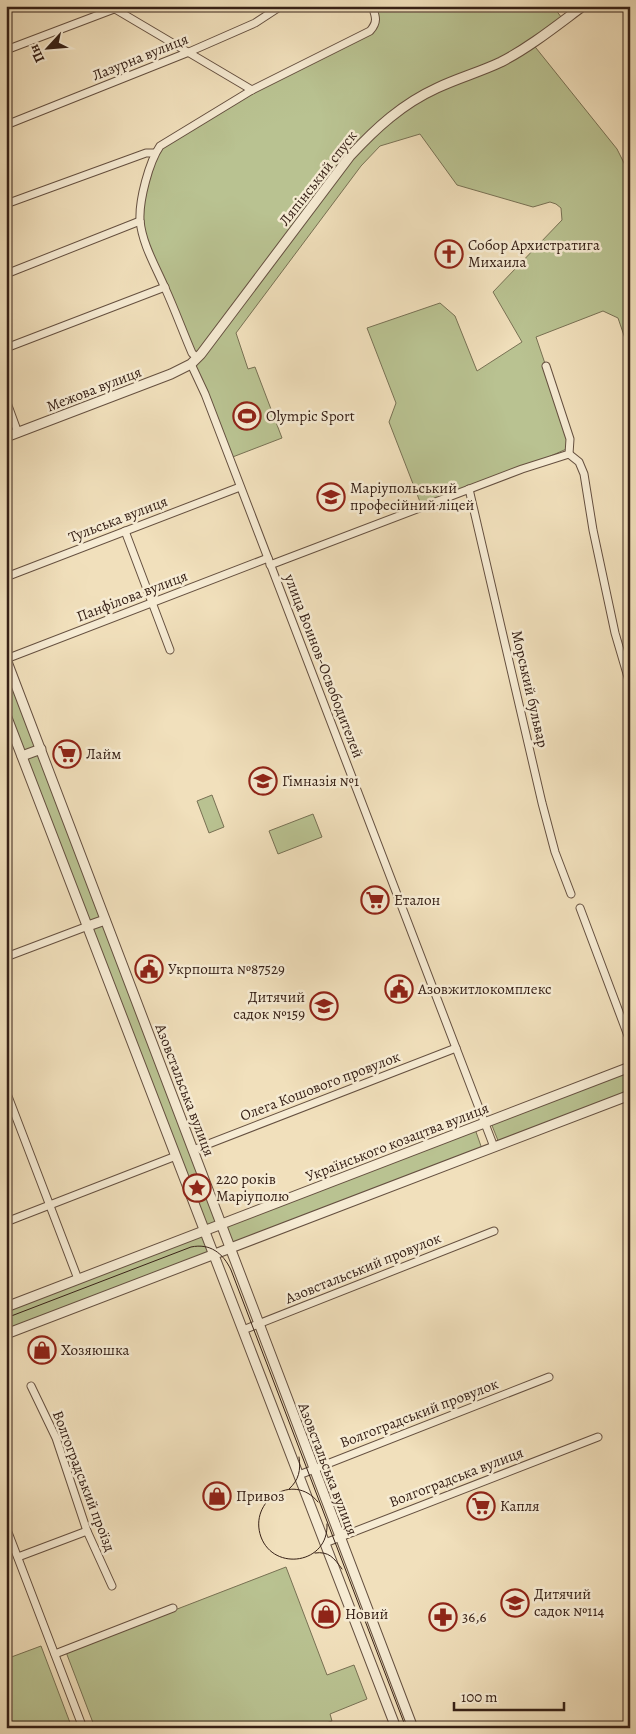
<svg xmlns="http://www.w3.org/2000/svg" width="636" height="1734" font-family="Alegreya,serif">
<style>
.green{fill:#b9c291;stroke:#787154}
.lines{fill:none;stroke-linecap:round;stroke-linejoin:round}
.minor-casing{stroke:#655040;stroke-width:9}
.tertiary-casing{stroke:#655040;stroke-width:11}
.minor{stroke:#f6ebd3;stroke-width:7}
.tertiary{stroke:#f6ebd3;stroke-width:9}
.tram{stroke:#362016;stroke-width:1}
.labels{text-anchor:middle;stroke-width:5;stroke-linejoin:round;paint-order:stroke}
.street-label{font-size:15px;fill:#362016;stroke:#f6ebd3}
.poi-label{font-size:15px;fill:#362016;stroke:#f6ebd3;text-anchor:start}
</style>
<rect width="100%" height="100%" fill="#f1e0bc"/>
<filter id="stains"><feTurbulence type="fractalNoise" baseFrequency=".004" numOctaves="4"/><feColorMatrix values="0 0 0 0 .2 0 0 0 0 .09 0 0 0 0 .02 0 0 0 .5 -.17"/></filter>
<radialGradient id="worn" r=".72"><stop offset=".6" stop-color="#630" stop-opacity="0"/><stop offset="1" stop-color="#630" stop-opacity=".3"/></radialGradient>
<g class="green">
<path d="M 372,6 L 553,6 L 564,21 L 532,43 L 617,149 L 630,175 L 630,353 L 618,318 L 603,311 L 536,337 L 573,446 L 522,469 L 422,507 L 389,422 L 396,403 L 367,328 L 440,303 L 455,316 L 477,371 L 522,342 L 493,292 L 562,220 L 561,208 L 556,204 L 550,202 L 533,207 L 457,185 L 420,134 L 380,146 L 361,166 L 236,333 L 248,369 L 255,367 L 282,438 L 230,458 L 143,233 L 143,193 L 160,146 L 252,90 L 375,26 Z"/>
<path d="M 6,665 L 219,1223 L 205,1228 L 6,709 Z"/>
<path d="M 212,795 L 224,827 L 209,833 L 197,801 Z"/>
<path d="M 313,814 L 322,837 L 278,854 L 269,831 Z"/>
<path d="M 630,1070 L 630,1092 L 499,1143 L 491,1123 Z"/>
<path d="M 475,1129 L 482,1149 L 231,1245 L 225,1226 Z"/>
<path d="M 203,1234 L 210,1253 L 6,1331 L 6,1309 Z"/>
<path d="M 286,1567 L 327,1675 L 354,1665 L 367,1699 L 330,1714 L 332,1721 L 323,1724 L 325,1728 L 95,1728 L 66,1652 Z"/>
<path d="M 41,1646 L 72,1728 L 6,1728 L 6,1659 Z"/>
</g>
<g class="lines">
<g class="minor-casing">
<g id="minor">
<path d="M 115,9 L 252,90"/>
<path d="M 6,50 L 122,6"/>
<path d="M 6,125 L 189,52 L 255,23 L 281,6"/>
<path d="M 6,204 L 146,153 L 155,153"/>
<path d="M 6,274 L 140,221"/>
<path d="M 6,348 L 165,287"/>
<path d="M 197,358 L 192,353 C 183,332 175,310 165,288 C 156,267 142,244 140,220 C 139,200 149,162 160,146 L 252,90 L 370,31 C 378,22 376,17 372,6"/>
<path d="M 191,364 L 205,394 L 494,1147"/>
<path d="M 6,400 L 18,433"/>
<path d="M 569,454 L 579,462 L 584,474 L 593,530 L 615,633 L 630,684"/>
<path d="M 469,489 L 542,803 L 555,852 L 571,894"/>
<path d="M 125,531 L 170,650"/>
<path d="M 270,565 L 522,469 L 569,454 L 570,439 L 546,366"/>
<path d="M 6,577 L 240,487"/>
<path d="M 6,659 L 268,558"/>
<path d="M 580,908 L 630,1041"/>
<path d="M 6,957 L 88,926"/>
<path d="M 6,1091 L 78,1279"/>
<path d="M 193,1150 L 456,1048"/>
<path d="M 6,1222 L 176,1156"/>
<path d="M 243,1330 L 494,1231"/>
<path d="M 31,1386 L 56,1438 L 87,1531 L 112,1586"/>
<path d="M 299,1475 L 549,1377"/>
<path d="M 6,1527 L 83,1728"/>
<path d="M 325,1543 L 598,1437"/>
<path d="M 18,1557 L 87,1531"/>
<path d="M 55,1654 L 173,1608"/>
</g>
</g>
<g class="tertiary-casing">
<g id="tertiary">
<path d="M 6,437 L 171,374 L 191,364 L 201,354 L 350,156 C 376,128 402,104 437,88 C 458,78 480,72 501,62 C 530,47 556,26 583,6"/>
<path d="M 6,659 L 413,1728"/>
<path d="M 6,715 L 396,1728"/>
<path d="M 22,756 L 41,749"/>
<path d="M 88,926 L 105,920"/>
<path d="M 6,1307 L 630,1067"/>
<path d="M 6,1334 L 630,1095"/>
</g>
</g>
<use href="#minor" class="minor"/>
<use href="#tertiary" class="tertiary"/>
<g class="tram">
<path d="M 6,1318 L 191,1247 C 210,1243 223,1253 231,1270 L 406,1728"/>
<path d="M 289,1489 C 299,1480 301,1470 299,1457"/>
<path d="M 318,1502 C 293,1471 248,1501 261,1537 C 274,1572 329,1564 327,1524"/>
<path d="M 315,1553 C 329,1551 334,1558 342,1569"/>
</g>
</g>
<defs>
<g id="church-ring" transform="scale(1.4375)"><circle r="9.5" fill="#f6ebd3" stroke="#8f2418" stroke-width="1.5"/><path d="M-1.2-6h2.4v3.5h3.3v2.4h-3.3V6h-2.4V-.1h-3.3v-2.4h3.3Z" fill="#8f2418"/></g>
<g id="stadium-ring" transform="scale(1.4375)"><circle r="9.5" fill="#f6ebd3" stroke="#8f2418" stroke-width="1.5"/><path d="M0-5a6.5 5 0 1 0 0 10a6.5 5 0 1 0 0-10ZM-3.5-1.8h7v3.6h-7Z" fill="#8f2418"/></g>
<g id="university-ring" transform="scale(1.4375)"><circle r="9.5" fill="#f6ebd3" stroke="#8f2418" stroke-width="1.5"/><path d="M0-5L7-2L0 1L-7-2ZM-4 1L0 2.5L4 1V4Q0 6-4 4Z" fill="#8f2418"/></g>
<g id="supermarket-ring" transform="scale(1.4375)"><circle r="9.5" fill="#f6ebd3" stroke="#8f2418" stroke-width="1.5"/><path d="M-6-5.5h2.5l.6 2H6L4.5 2H-2.5L-4.4-4H-6ZM-1.5 3.2a1.3 1.3 0 1 0 .1 0ZM3 3.2a1.3 1.3 0 1 0 .1 0Z" fill="#8f2418"/></g>
<g id="school-ring" transform="scale(1.4375)"><circle r="9.5" fill="#f6ebd3" stroke="#8f2418" stroke-width="1.5"/><path d="M0-5L7-2L0 1L-7-2ZM-4 1L0 2.5L4 1V4Q0 6-4 4Z" fill="#8f2418"/></g>
<g id="civic-ring" transform="scale(1.4375)"><circle r="9.5" fill="#f6ebd3" stroke="#8f2418" stroke-width="1.5"/><path d="M-.6-6.5H3V-4.5H.6V-3L4-1V1h2V6H-6V1h2V-1L-.6-3ZM-1.2 2.5V6h2.4V2.5Z" fill="#8f2418"/></g>
<g id="sight-ring" transform="scale(1.4375)"><circle r="9.5" fill="#f6ebd3" stroke="#8f2418" stroke-width="1.5"/><path d="M0-6L1.8-2.2L6-1.7L2.9 1.2L3.7 5.4L0 3.3L-3.7 5.4L-2.9 1.2L-6-1.7L-1.8-2.2Z" fill="#8f2418"/></g>
<g id="shop-ring" transform="scale(1.4375)"><circle r="9.5" fill="#f6ebd3" stroke="#8f2418" stroke-width="1.5"/><path d="M-5-2.5h2.3a2.7 3.5 0 0 1 5.4 0H5L5.5 6h-11ZM-1.5-2.5h3a1.5 2.3 0 0 0-3 0Z" fill="#8f2418"/></g>
<g id="pharmacy-ring" transform="scale(1.4375)"><circle r="9.5" fill="#f6ebd3" stroke="#8f2418" stroke-width="1.5"/><path d="M-2-6h4v4h4v4h-4v4h-4v-4h-4v-4h4Z" fill="#8f2418"/></g>
</defs>
<g fill-rule="evenodd">
<use href="#church-ring" x="449" y="254"/>
<use href="#stadium-ring" x="247" y="416"/>
<use href="#university-ring" x="331" y="497"/>
<use href="#supermarket-ring" x="67" y="754"/>
<use href="#school-ring" x="263" y="781"/>
<use href="#supermarket-ring" x="375" y="900"/>
<use href="#civic-ring" x="149" y="969"/>
<use href="#civic-ring" x="399" y="989"/>
<use href="#school-ring" x="324" y="1006"/>
<use href="#sight-ring" x="197" y="1188"/>
<use href="#shop-ring" x="42" y="1350"/>
<use href="#shop-ring" x="217" y="1496"/>
<use href="#supermarket-ring" x="481" y="1506"/>
<use href="#school-ring" x="515" y="1603"/>
<use href="#shop-ring" x="326" y="1614"/>
<use href="#pharmacy-ring" x="443" y="1617"/>
</g>
<g class="labels">
<g class="street-label">
<text transform="translate(140 57) rotate(-22)" y="5">Лазурна вулиця</text>
<text transform="translate(318 178) rotate(-52)" y="5">Ляпінський спуск</text>
<text transform="translate(94 389) rotate(-21)" y="5">Межова вулиця</text>
<text transform="translate(118 519) rotate(-21)" y="5">Тульська вулиця</text>
<text transform="translate(132 596) rotate(-21)" y="5">Панфілова вулиця</text>
<text transform="translate(324 666) rotate(69)" y="5">улица Воинов-Освободителей</text>
<text transform="translate(530 689) rotate(77)" y="5">Морський бульвар</text>
<text transform="translate(320 1086) rotate(-21)" y="5">Олега Кошового провулок</text>
<text transform="translate(185 1090) rotate(69)" y="5">Азовстальська вулиця</text>
<text transform="translate(397 1142) rotate(-21)" y="5">Українського козацтва вулиця</text>
<text transform="translate(363 1268) rotate(-22)" y="5">Азовстальський провулок</text>
<text transform="translate(419 1413) rotate(-21)" y="5">Волгоградський провулок</text>
<text transform="translate(328 1469) rotate(69)" y="5">Азовстальська вулиця</text>
<text transform="translate(456 1477) rotate(-21)" y="5">Волгоградська вулиця</text>
<text transform="translate(84 1481) rotate(69)" y="5">Волгоградський проїзд</text>
</g>
<g class="poi-label">
<text x="468" y="250">Собор Архистратига<tspan x="468" dy="17">Михаила</tspan></text>
<text x="266" y="421">Olympic Sport</text>
<text x="350" y="493">Маріупольський<tspan x="350" dy="17">професійний ліцей</tspan></text>
<text x="86" y="759">Лайм</text>
<text x="282" y="786">Гімназія №1</text>
<text x="394" y="905">Еталон</text>
<text x="168" y="974">Укрпошта №87529</text>
<text x="418" y="994">Азовжитлокомплекс</text>
<text x="305" y="1002" text-anchor="end">Дитячий<tspan x="305" dy="17">садок №159</tspan></text>
<text x="216" y="1184">220 років<tspan x="216" dy="17">Маріуполю</tspan></text>
<text x="61" y="1355">Хозяюшка</text>
<text x="236" y="1501">Привоз</text>
<text x="500" y="1511">Капля</text>
<text x="534" y="1599">Дитячий<tspan x="534" dy="17">садок №114</tspan></text>
<text x="345" y="1619">Новий</text>
<text x="462" y="1622">36,6</text>
</g>
</g>
<rect width="636" height="1734" fill="none" stroke="#f1e0bc" stroke-width="25"/>
<rect x="8" y="8" width="621" height="1719" fill="none" stroke="#362016" stroke-width="2.5"/>
<rect x="12" y="12" width="611" height="1709" fill="none" stroke="#362016"/>
<g transform="translate(48 48) rotate(244)" stroke="#f6ebd3" stroke-width="4" paint-order="stroke">
<path d="M0-4L9 19L0 12L-9 19Z" fill="#362016"/>
<text y="-8" font-size="14" font-weight="bold" text-anchor="middle" fill="#362016">Пн</text>
</g>
<path d="M454 1702v8h110v-8" fill="none" stroke="#362016" stroke-width="2.5"/>
<text x="461" y="1702" font-size="15" fill="#362016" stroke="#f6ebd3" stroke-width="4" paint-order="stroke">100 m</text>
<rect width="100%" height="100%" filter="url(#stains)"/>
<rect width="100%" height="100%" fill="url(#worn)"/>
</svg>
